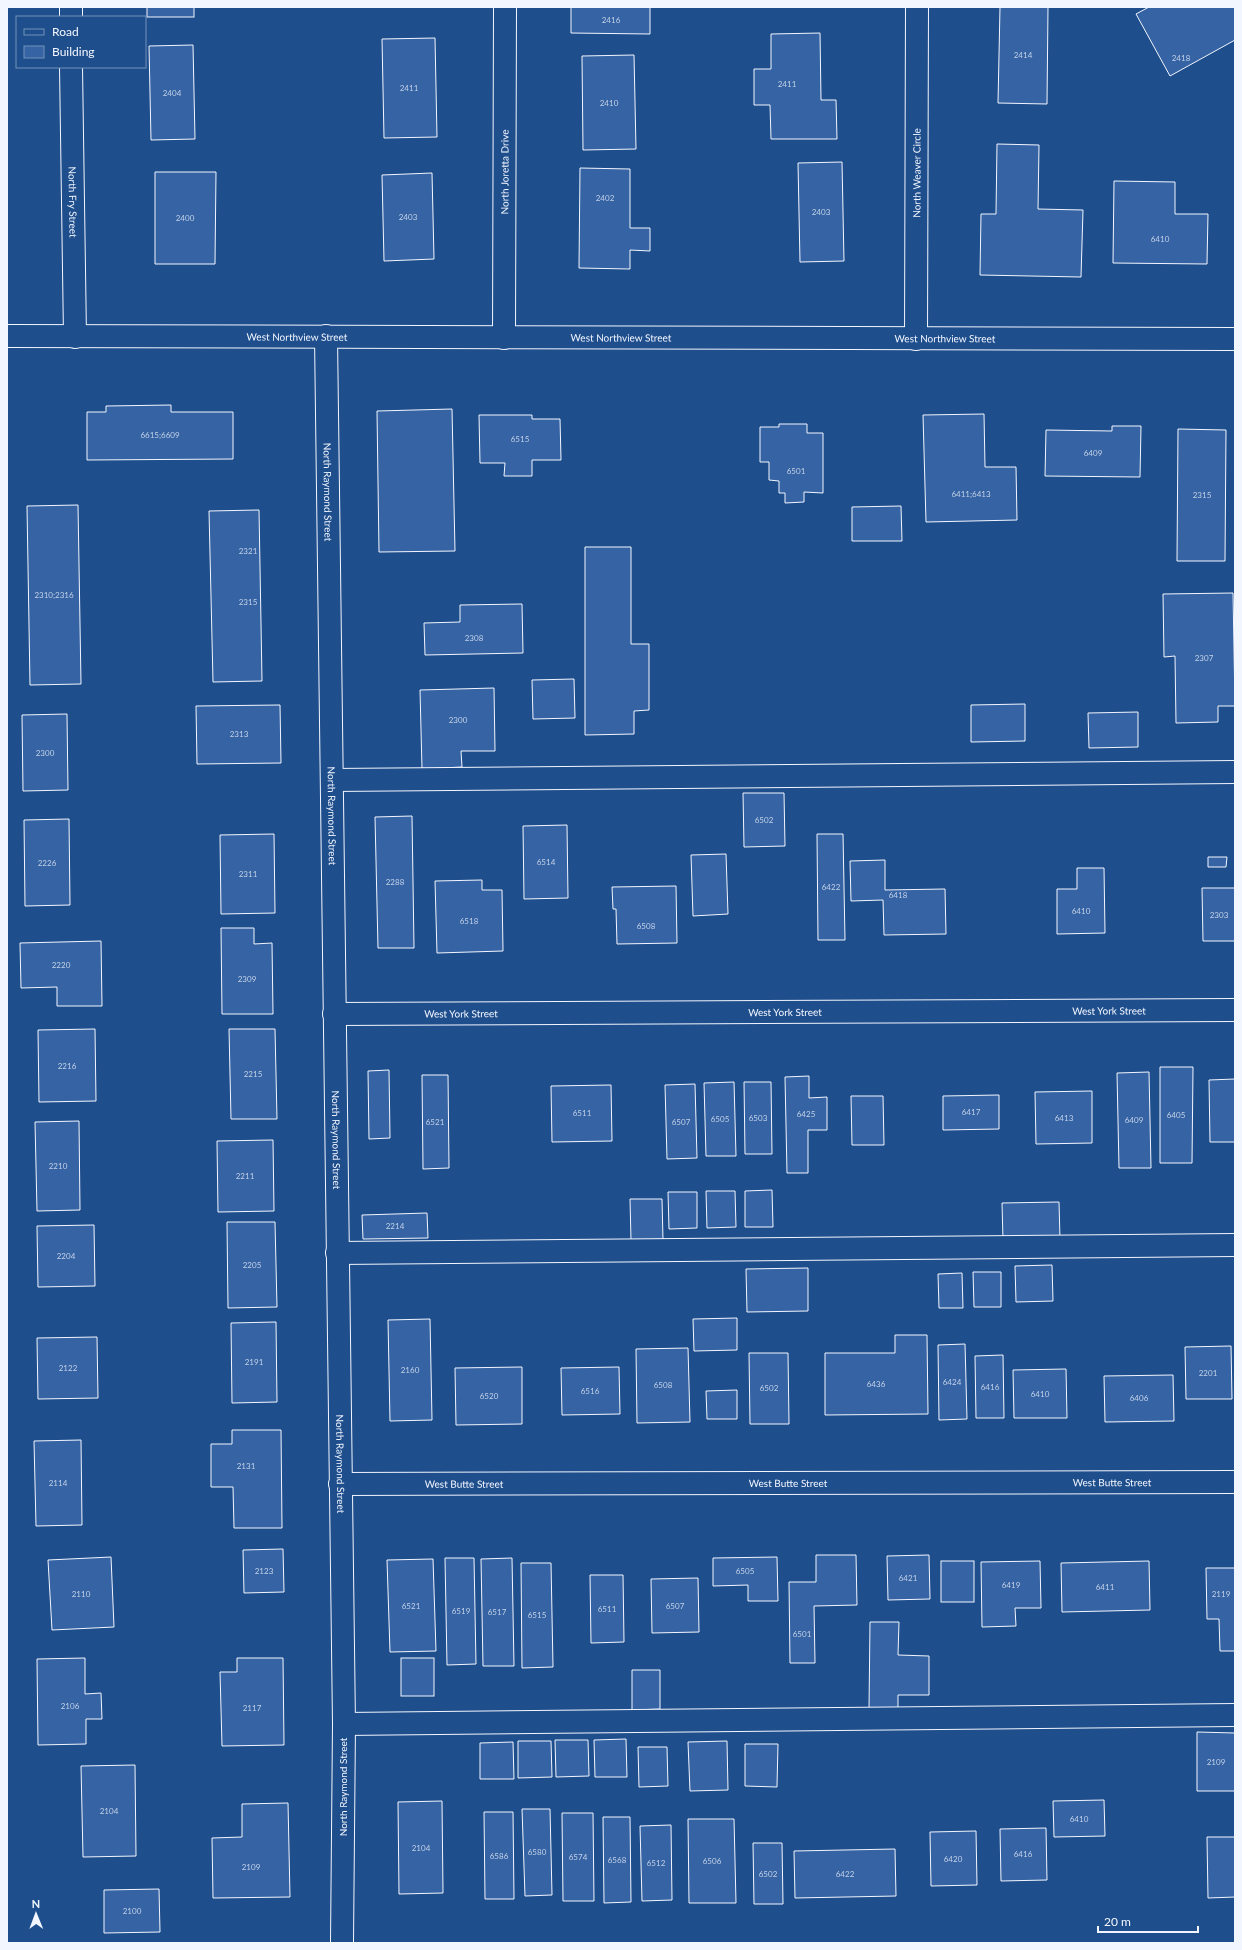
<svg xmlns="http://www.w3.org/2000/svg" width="1242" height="1950" font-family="Lato,sans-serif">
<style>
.building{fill:#3563a3;stroke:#f2f6ff}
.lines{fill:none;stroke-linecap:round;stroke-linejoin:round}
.minor-casing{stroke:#f2f6ff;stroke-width:24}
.minor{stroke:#1f4e8c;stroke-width:22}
.labels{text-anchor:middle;stroke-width:3;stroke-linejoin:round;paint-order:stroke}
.number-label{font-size:8px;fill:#c3d1e8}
.street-label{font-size:10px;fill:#f2f6ff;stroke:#1f4e8c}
</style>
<rect width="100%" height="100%" fill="#1f4e8c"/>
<g class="building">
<rect x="147" y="7" width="47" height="10"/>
<path d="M 571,7 L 650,7 L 650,34 L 571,33 Z"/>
<path d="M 1000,7 L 1048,7 L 1047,104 L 998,103 Z"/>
<path d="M 1149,7 L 1235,7 L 1235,40 L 1170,76 L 1136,14 Z"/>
<path d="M 820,33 L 821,100 L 836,100 L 837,139 L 771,139 L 770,105 L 754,105 L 754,69 L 771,69 L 771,34 Z"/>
<path d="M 435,38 L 437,137 L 384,138 L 382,39 Z"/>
<path d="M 193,45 L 195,139 L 151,140 L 149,46 Z"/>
<path d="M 634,55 L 636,149 L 583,150 L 582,56 Z"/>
<path d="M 997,144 L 1039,145 L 1038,209 L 1083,210 L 1081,277 L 980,275 L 981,214 L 996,214 Z"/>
<path d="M 842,162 L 844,261 L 800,262 L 798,163 Z"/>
<path d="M 580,168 L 630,169 L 630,228 L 650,228 L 650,251 L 630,250 L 630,269 L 579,268 Z"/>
<path d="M 155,172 L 216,172 L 215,264 L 155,264 Z"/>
<path d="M 432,173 L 434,259 L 384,261 L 382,175 Z"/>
<path d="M 1114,181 L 1175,182 L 1175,214 L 1208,214 L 1207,264 L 1113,263 Z"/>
<path d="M 171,405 L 171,412 L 233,412 L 233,459 L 87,460 L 87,412 L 106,412 L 106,406 Z"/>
<path d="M 452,409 L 455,551 L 379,552 L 377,411 Z"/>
<path d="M 984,414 L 985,467 L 1016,467 L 1017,520 L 926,522 L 923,415 Z"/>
<path d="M 479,415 L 532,415 L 532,419 L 560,419 L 561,460 L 532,460 L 532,476 L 504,476 L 505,463 L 480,463 Z"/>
<path d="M 779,424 L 807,424 L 807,433 L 823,433 L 823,493 L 804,492 L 804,502 L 785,503 L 785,493 L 779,493 L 779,481 L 769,480 L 769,462 L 760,462 L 760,427 L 779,427 Z"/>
<path d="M 1112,426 L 1141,426 L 1140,477 L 1045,476 L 1046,430 L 1112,431 Z"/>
<path d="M 1178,429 L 1226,430 L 1225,561 L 1177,561 Z"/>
<path d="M 78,505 L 81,684 L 30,685 L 27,506 Z"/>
<path d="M 901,506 L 902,541 L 852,541 L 852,507 Z"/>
<path d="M 259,510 L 262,681 L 213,682 L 209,511 Z"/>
<path d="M 585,547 L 631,547 L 631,644 L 649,644 L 649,710 L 634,711 L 634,734 L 585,735 Z"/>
<path d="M 1233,593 L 1235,706 L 1218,706 L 1218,722 L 1176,723 L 1175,656 L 1164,657 L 1163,594 Z"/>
<path d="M 522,604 L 523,653 L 425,655 L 424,623 L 460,622 L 460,605 Z"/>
<path d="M 574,679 L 575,718 L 533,719 L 532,680 Z"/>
<path d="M 494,688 L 495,751 L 461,751 L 462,767 L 422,769 L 420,690 Z"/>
<path d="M 1025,704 L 1025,741 L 971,742 L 971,705 Z"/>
<path d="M 280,705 L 281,763 L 197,764 L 196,706 Z"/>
<path d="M 1138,712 L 1138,747 L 1089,748 L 1088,713 Z"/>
<path d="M 67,714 L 68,790 L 23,791 L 22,715 Z"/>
<path d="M 743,793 L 784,793 L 785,846 L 744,847 Z"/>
<path d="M 412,816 L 414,948 L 378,948 L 375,817 Z"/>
<path d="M 69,819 L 70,905 L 25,906 L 24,820 Z"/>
<path d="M 567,825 L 568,898 L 524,899 L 523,826 Z"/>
<path d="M 274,834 L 275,913 L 221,914 L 220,835 Z"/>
<path d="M 817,834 L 843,834 L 845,940 L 818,940 Z"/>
<path d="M 726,854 L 728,914 L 693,916 L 691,855 Z"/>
<path d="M 1208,857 L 1227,857 L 1226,867 L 1208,867 Z"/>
<path d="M 885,860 L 885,890 L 945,889 L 946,934 L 884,935 L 883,900 L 851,901 L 850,861 Z"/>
<path d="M 1077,868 L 1104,868 L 1105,933 L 1057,934 L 1057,889 L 1077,889 Z"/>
<path d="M 482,880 L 482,890 L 502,890 L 503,951 L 437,953 L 435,881 Z"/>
<path d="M 676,886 L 677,943 L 617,944 L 616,909 L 613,909 L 612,887 Z"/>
<path d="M 1202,888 L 1235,888 L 1235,941 L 1203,941 Z"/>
<path d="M 221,928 L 254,928 L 254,944 L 272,943 L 273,1014 L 222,1014 Z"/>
<path d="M 101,941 L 102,1006 L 57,1006 L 57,987 L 21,988 L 20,943 Z"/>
<path d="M 95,1029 L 96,1101 L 39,1102 L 38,1030 Z"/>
<path d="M 229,1029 L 275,1029 L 277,1119 L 231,1119 Z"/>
<path d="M 1160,1067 L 1193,1067 L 1192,1163 L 1160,1163 Z"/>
<path d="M 389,1070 L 390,1138 L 369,1139 L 368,1071 Z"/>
<path d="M 1149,1072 L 1151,1168 L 1119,1168 L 1117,1073 Z"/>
<path d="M 422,1075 L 448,1075 L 449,1168 L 423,1169 Z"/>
<path d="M 809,1076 L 809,1098 L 827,1097 L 827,1130 L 808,1130 L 808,1173 L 787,1173 L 785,1077 Z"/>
<path d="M 1235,1079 L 1235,1142 L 1210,1142 L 1209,1080 Z"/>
<path d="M 734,1082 L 736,1156 L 706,1156 L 704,1083 Z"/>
<path d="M 744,1082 L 771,1082 L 772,1154 L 745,1154 Z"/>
<path d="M 695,1084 L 697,1158 L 667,1159 L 665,1085 Z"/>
<path d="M 611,1085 L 612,1141 L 552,1142 L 551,1086 Z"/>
<path d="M 1092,1091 L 1092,1143 L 1036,1144 L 1035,1092 Z"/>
<path d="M 999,1095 L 999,1129 L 943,1130 L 943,1096 Z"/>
<path d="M 851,1096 L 883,1096 L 884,1145 L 852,1145 Z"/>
<path d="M 79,1121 L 80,1210 L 37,1211 L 35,1122 Z"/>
<path d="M 273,1140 L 274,1211 L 218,1212 L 217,1141 Z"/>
<path d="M 772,1190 L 773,1227 L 745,1227 L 745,1191 Z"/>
<path d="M 706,1191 L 735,1191 L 736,1227 L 707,1228 Z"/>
<path d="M 668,1192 L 697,1192 L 697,1228 L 669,1229 Z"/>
<path d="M 630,1199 L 662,1199 L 663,1240 L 631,1240 Z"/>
<path d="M 1059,1202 L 1060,1239 L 1003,1240 L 1002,1203 Z"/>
<path d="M 427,1213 L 428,1238 L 363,1239 L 362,1215 Z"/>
<path d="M 227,1222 L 275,1222 L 277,1307 L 228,1308 Z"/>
<path d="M 94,1225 L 95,1286 L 38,1287 L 37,1226 Z"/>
<path d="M 1052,1265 L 1053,1301 L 1016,1302 L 1015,1266 Z"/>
<path d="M 808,1268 L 808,1311 L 747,1312 L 746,1269 Z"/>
<path d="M 973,1272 L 1001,1272 L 1001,1307 L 974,1307 Z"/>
<path d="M 962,1273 L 963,1308 L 939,1308 L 938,1274 Z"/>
<path d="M 737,1318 L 737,1350 L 694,1351 L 693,1319 Z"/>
<path d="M 430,1319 L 432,1420 L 390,1421 L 388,1320 Z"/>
<path d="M 276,1322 L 277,1402 L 232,1403 L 231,1323 Z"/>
<path d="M 895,1335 L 927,1335 L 928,1414 L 825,1415 L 825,1353 L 895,1353 Z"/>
<path d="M 97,1337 L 98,1398 L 38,1399 L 37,1338 Z"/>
<path d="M 965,1344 L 967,1419 L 939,1420 L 938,1345 Z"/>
<path d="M 1231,1346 L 1232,1399 L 1186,1399 L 1185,1347 Z"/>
<path d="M 688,1348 L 690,1422 L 637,1423 L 636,1349 Z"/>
<path d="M 749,1353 L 788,1353 L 789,1424 L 750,1424 Z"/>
<path d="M 1003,1355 L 1004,1418 L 976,1418 L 975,1356 Z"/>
<path d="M 522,1367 L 522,1424 L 456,1425 L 455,1368 Z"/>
<path d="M 619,1367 L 620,1414 L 562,1415 L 561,1368 Z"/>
<path d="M 1066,1369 L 1067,1418 L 1014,1418 L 1013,1370 Z"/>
<path d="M 1173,1375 L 1174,1421 L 1105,1422 L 1104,1376 Z"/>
<path d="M 737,1390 L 737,1419 L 707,1419 L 706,1391 Z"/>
<path d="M 232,1430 L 281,1430 L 282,1528 L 234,1528 L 233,1487 L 211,1487 L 211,1444 L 232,1444 Z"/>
<path d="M 81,1440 L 82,1525 L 36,1526 L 34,1441 Z"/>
<path d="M 283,1549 L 284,1592 L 244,1593 L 243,1550 Z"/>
<path d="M 816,1555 L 856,1555 L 857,1605 L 814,1606 L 815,1663 L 790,1663 L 789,1582 L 816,1582 Z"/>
<path d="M 929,1555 L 930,1599 L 888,1600 L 887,1556 Z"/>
<path d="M 111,1557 L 114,1627 L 52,1630 L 48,1560 Z"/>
<path d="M 777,1557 L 778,1601 L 748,1601 L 748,1585 L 713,1586 L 713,1558 Z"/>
<path d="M 445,1558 L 474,1558 L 476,1664 L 447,1665 Z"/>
<path d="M 512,1558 L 514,1666 L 483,1666 L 481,1559 Z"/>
<path d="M 433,1559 L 436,1651 L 390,1652 L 387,1560 Z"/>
<rect x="941" y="1561" width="33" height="41"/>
<path d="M 1040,1561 L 1041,1608 L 1015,1608 L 1016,1626 L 982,1627 L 981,1562 Z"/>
<path d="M 1149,1561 L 1150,1610 L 1062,1612 L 1061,1563 Z"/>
<path d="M 521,1563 L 551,1563 L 553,1667 L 522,1668 Z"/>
<path d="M 1206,1568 L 1235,1568 L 1235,1651 L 1220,1651 L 1219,1619 L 1207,1619 Z"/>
<path d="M 590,1575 L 623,1575 L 624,1642 L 591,1643 Z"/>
<path d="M 698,1578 L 699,1632 L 652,1633 L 651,1579 Z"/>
<path d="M 870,1622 L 899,1622 L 898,1655 L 929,1656 L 929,1695 L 898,1695 L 898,1709 L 869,1709 Z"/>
<path d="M 85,1658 L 85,1694 L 101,1693 L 102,1719 L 86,1719 L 86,1744 L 38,1745 L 37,1659 Z"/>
<path d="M 237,1658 L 283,1658 L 284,1745 L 222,1746 L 220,1672 L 237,1672 Z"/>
<rect x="401" y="1658" width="33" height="38"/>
<path d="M 632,1670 L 660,1670 L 660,1709 L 632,1710 Z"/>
<path d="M 1197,1732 L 1235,1733 L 1235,1791 L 1197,1791 Z"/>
<path d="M 626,1739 L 627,1777 L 595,1777 L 594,1740 Z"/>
<path d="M 555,1740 L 588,1740 L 589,1776 L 556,1777 Z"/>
<path d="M 518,1741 L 551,1741 L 552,1777 L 518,1778 Z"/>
<path d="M 727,1741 L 728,1790 L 690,1791 L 688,1742 Z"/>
<path d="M 513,1742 L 514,1779 L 480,1779 L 480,1743 Z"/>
<path d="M 745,1744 L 778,1744 L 777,1787 L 745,1786 Z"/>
<path d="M 638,1747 L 667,1747 L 668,1786 L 639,1787 Z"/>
<path d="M 135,1765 L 136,1856 L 83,1857 L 81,1766 Z"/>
<path d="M 1104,1800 L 1105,1836 L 1054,1837 L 1053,1801 Z"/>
<path d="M 442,1801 L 443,1893 L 399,1894 L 398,1802 Z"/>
<path d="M 288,1803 L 290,1897 L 213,1898 L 212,1838 L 242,1837 L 242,1804 Z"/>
<path d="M 522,1809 L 550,1809 L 552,1895 L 525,1896 Z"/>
<path d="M 484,1812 L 513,1812 L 514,1899 L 485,1899 Z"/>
<path d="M 562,1813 L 593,1813 L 594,1901 L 563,1901 Z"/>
<path d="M 603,1817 L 630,1817 L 631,1902 L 604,1903 Z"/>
<path d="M 688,1819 L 734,1819 L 736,1903 L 689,1903 Z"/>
<path d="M 671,1825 L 672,1900 L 642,1901 L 640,1826 Z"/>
<path d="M 1046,1828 L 1047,1880 L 1001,1881 L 1000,1829 Z"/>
<path d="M 976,1831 L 977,1885 L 931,1886 L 930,1832 Z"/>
<path d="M 1207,1837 L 1235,1837 L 1235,1897 L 1208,1898 Z"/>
<path d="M 753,1843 L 782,1843 L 783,1904 L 754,1904 Z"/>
<path d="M 895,1849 L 896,1896 L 795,1898 L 794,1851 Z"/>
<path d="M 159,1889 L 160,1932 L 104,1933 L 104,1890 Z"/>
</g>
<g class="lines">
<g class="minor-casing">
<g id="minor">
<path d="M 71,7 L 71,17"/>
<path id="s1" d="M 71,67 L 75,337"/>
<path id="s2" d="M 7,336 L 1235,339"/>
<path id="s3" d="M 326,336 L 344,1724 L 342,1943"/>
<path id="s4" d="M 504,338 L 505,7"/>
<path id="s5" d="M 916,339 L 917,7"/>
<path d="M 332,780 L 1235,772"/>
<path id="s6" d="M 334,1014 L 1235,1010"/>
<path d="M 337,1253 L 1235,1245"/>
<path id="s7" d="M 340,1484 L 1235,1482"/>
<path d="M 344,1724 L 1235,1715"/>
</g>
</g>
<use href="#minor" class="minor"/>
</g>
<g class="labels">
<g class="number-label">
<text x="611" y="23">2416</text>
<text x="1023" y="58">2414</text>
<text x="1181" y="61">2418</text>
<text x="787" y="87">2411</text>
<text x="409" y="91">2411</text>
<text x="172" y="96">2404</text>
<text x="609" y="106">2410</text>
<text x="605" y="201">2402</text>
<text x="821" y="215">2403</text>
<text x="408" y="220">2403</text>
<text x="185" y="221">2400</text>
<text x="1160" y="242">6410</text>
<text x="160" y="438">6615;6609</text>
<text x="520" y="442">6515</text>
<text x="1093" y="456">6409</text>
<text x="796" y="474">6501</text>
<text x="971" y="497">6411;6413</text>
<text x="1202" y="498">2315</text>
<text x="248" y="554">2321</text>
<text x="54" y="598">2310;2316</text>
<text x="248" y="605">2315</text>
<text x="474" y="641">2308</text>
<text x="1204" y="661">2307</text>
<text x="458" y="723">2300</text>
<text x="239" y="737">2313</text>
<text x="45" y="756">2300</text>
<text x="764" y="823">6502</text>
<text x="546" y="865">6514</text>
<text x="47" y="866">2226</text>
<text x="248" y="877">2311</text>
<text x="395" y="885">2288</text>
<text x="831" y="890">6422</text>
<text x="898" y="898">6418</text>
<text x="1081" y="914">6410</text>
<text x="1219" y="918">2303</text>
<text x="469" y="924">6518</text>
<text x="646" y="929">6508</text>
<text x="61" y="968">2220</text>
<text x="247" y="982">2309</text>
<text x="67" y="1069">2216</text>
<text x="253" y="1077">2215</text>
<text x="971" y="1115">6417</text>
<text x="582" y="1116">6511</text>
<text x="806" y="1117">6425</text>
<text x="1176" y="1118">6405</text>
<text x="758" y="1121">6503</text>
<text x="1064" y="1121">6413</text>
<text x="720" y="1122">6505</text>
<text x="1134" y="1123">6409</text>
<text x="435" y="1125">6521</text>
<text x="681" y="1125">6507</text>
<text x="58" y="1169">2210</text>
<text x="245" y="1179">2211</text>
<text x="395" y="1229">2214</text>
<text x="66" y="1259">2204</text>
<text x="252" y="1268">2205</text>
<text x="254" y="1365">2191</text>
<text x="68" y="1371">2122</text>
<text x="410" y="1373">2160</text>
<text x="1208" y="1376">2201</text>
<text x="952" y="1385">6424</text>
<text x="876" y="1387">6436</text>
<text x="663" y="1388">6508</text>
<text x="990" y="1390">6416</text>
<text x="769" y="1391">6502</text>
<text x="590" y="1394">6516</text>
<text x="1040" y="1397">6410</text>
<text x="489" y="1399">6520</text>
<text x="1139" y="1401">6406</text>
<text x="246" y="1469">2131</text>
<text x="58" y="1486">2114</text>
<text x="264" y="1574">2123</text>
<text x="745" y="1574">6505</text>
<text x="908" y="1581">6421</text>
<text x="1011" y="1588">6419</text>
<text x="1105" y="1590">6411</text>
<text x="81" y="1597">2110</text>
<text x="1221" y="1597">2119</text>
<text x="411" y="1609">6521</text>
<text x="675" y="1609">6507</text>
<text x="607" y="1612">6511</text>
<text x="461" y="1614">6519</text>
<text x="497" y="1615">6517</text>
<text x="537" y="1618">6515</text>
<text x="802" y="1637">6501</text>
<text x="70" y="1709">2106</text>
<text x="252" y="1711">2117</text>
<text x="1216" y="1765">2109</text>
<text x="109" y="1814">2104</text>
<text x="1079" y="1822">6410</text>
<text x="421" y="1851">2104</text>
<text x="537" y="1855">6580</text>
<text x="1023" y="1857">6416</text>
<text x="499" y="1859">6586</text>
<text x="578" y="1860">6574</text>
<text x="953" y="1862">6420</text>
<text x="617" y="1863">6568</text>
<text x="712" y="1864">6506</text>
<text x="656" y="1866">6512</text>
<text x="251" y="1870">2109</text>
<text x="768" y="1877">6502</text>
<text x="845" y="1877">6422</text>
<text x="132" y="1914">2100</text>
</g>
<g class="street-label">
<text dy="4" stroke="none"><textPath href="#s4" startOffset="166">North Joretta Drive</textPath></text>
<text dy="4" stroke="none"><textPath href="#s5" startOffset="166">North Weaver Circle</textPath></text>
<text dy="4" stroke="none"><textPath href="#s1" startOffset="135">North Fry Street</textPath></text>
<text dy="4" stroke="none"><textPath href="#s2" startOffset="290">West Northview Street</textPath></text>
<text dy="4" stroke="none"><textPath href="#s2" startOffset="614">West Northview Street</textPath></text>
<text dy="4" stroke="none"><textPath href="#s2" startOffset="938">West Northview Street</textPath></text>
<text dy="4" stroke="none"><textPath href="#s3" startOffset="156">North Raymond Street</textPath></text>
<text dy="4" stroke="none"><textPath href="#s3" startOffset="480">North Raymond Street</textPath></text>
<text dy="4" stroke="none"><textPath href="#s6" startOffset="775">West York Street</textPath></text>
<text dy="4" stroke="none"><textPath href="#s6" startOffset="451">West York Street</textPath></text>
<text dy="4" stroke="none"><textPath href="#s6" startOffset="127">West York Street</textPath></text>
<text dy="4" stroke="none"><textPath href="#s3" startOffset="804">North Raymond Street</textPath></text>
<text dy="4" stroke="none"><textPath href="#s3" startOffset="1128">North Raymond Street</textPath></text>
<text dy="4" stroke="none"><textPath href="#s7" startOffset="772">West Butte Street</textPath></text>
<text dy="4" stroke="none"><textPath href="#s7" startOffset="448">West Butte Street</textPath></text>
<text dy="4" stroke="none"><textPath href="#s7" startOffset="124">West Butte Street</textPath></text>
<text transform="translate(343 1787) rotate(-90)" y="4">North Raymond Street</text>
</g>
</g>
<rect width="1242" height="1950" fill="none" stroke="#f2f6ff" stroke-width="16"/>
<rect x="16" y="16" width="130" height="52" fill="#1f4e8c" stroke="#7391ba"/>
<rect x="24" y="29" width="20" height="6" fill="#1f4e8c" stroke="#7391ba"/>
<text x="52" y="36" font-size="12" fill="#f2f6ff">Road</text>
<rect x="24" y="46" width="20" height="12" fill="#3563a3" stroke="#7391ba"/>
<text x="52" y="56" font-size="12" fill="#f2f6ff">Building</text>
<g transform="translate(36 1914) rotate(359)" stroke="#1f4e8c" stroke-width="3" paint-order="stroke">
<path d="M0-3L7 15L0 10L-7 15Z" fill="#f2f6ff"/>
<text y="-6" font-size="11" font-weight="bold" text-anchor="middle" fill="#f2f6ff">N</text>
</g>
<path d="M1098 1926v6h100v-6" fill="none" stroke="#f2f6ff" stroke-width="2"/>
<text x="1104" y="1926" font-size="12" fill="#f2f6ff" stroke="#1f4e8c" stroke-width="3" paint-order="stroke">20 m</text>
</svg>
